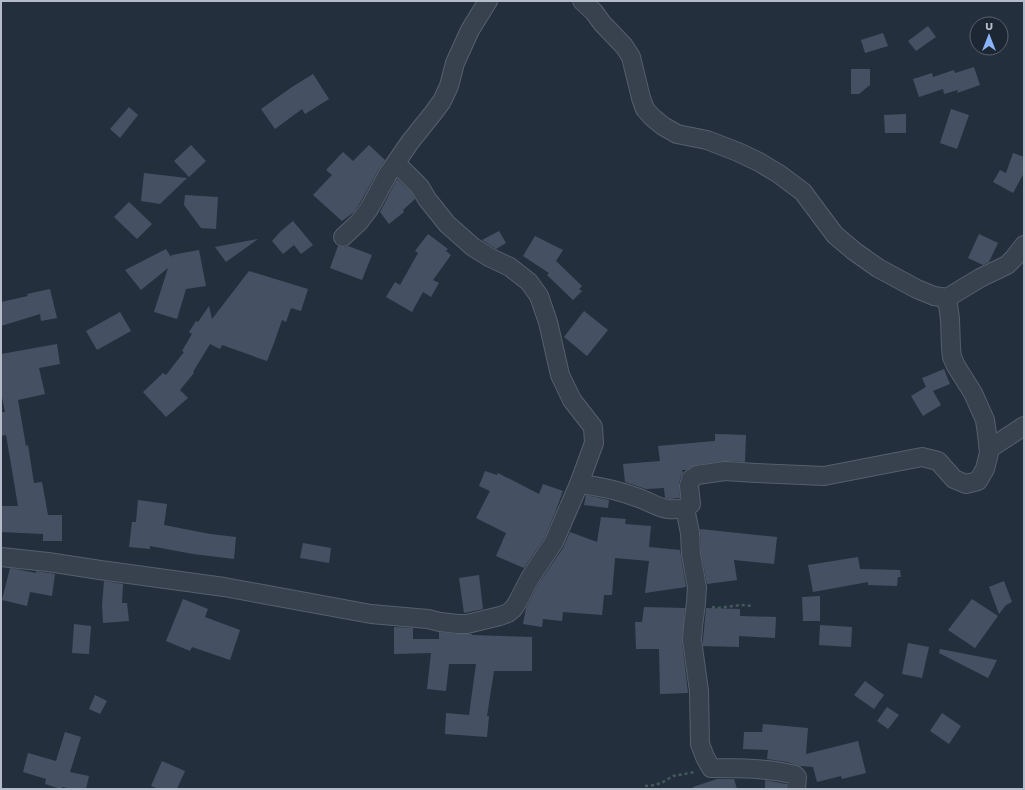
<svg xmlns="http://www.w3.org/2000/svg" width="1025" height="790" font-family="Poppins,sans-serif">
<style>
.building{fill:#455162}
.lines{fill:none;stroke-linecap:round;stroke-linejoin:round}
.street-casing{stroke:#565f6c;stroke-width:20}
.path{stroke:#44595c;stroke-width:2.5;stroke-dasharray:3 3;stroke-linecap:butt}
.street{stroke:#38414e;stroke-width:18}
</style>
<rect width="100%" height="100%" fill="#242f3e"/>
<g class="building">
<path d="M 928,26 L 936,37 L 916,51 L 908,41 Z"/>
<path d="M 883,33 L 888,46 L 865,53 L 861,40 Z"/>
<path d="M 974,67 L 980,85 L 957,93 L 958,90 L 944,94 L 943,89 L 919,97 L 913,79 L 932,73 L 933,77 L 954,70 L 955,73 Z"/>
<path d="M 851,69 L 870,69 L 870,85 L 859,94 L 851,94 Z"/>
<path d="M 313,74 L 329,99 L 305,114 L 302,109 L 275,129 L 261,109 L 292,87 Z"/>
<path d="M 129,107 L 138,115 L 120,138 L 110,129 Z"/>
<path d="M 951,109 L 969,115 L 957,149 L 940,143 Z"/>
<path d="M 906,114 L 906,133 L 885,133 L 884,115 Z"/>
<path d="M 191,145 L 206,161 L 189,177 L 174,161 Z"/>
<path d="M 369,145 L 385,160 L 379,169 L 360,203 L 354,212 L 342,221 L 313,195 L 332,175 L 326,170 L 343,152 L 353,161 Z"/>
<path d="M 1013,153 L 1024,157 L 1024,173 L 1013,193 L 993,182 L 1000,170 L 1006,173 Z"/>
<path d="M 144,173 L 187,178 L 160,204 L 141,201 Z"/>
<path d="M 397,179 L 412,193 L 415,199 L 403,210 L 404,212 L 389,224 L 380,212 Z"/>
<path d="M 185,195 L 218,197 L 216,229 L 201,228 L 184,205 Z"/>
<path d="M 129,202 L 152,224 L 137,239 L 114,217 Z"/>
<path d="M 293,221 L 313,245 L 301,254 L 294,245 L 283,254 L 272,241 L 281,231 Z"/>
<path d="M 499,231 L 506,243 L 496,249 L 482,240 Z"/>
<path d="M 428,234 L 448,249 L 446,251 L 451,255 L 433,280 L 439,283 L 431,297 L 423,292 L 412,312 L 386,297 L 395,282 L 400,285 L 418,253 L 415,251 Z"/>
<path d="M 979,234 L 998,243 L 989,262 L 983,265 L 968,258 Z"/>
<path d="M 535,236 L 563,250 L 556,261 L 582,286 L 579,289 L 582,291 L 573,300 L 547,275 L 549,273 L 523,256 Z"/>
<path d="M 258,239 L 226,262 L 215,247 Z"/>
<path d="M 338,246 L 345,247 L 348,246 L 372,255 L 362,280 L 330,268 Z"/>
<path d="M 166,249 L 171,257 L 172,255 L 199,250 L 206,286 L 186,289 L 177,319 L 154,312 L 168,268 L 141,290 L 125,270 Z"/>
<path d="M 249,271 L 308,289 L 301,311 L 291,308 L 286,322 L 282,320 L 274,343 L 267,361 L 222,345 L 220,349 L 210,344 L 193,372 L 194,373 L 180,390 L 188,398 L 166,417 L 143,392 L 163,373 L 166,375 L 184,352 L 182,351 L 192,334 L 189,332 L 196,321 L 198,322 L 209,306 L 212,319 Z"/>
<path d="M 50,289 L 57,318 L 41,321 L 40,314 L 1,326 L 1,302 L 28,296 L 27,294 Z"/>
<path d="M 584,311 L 608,330 L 587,356 L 564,337 Z"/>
<path d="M 120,312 L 131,331 L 97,350 L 86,331 Z"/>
<path d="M 57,344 L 60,364 L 39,368 L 45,394 L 18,400 L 26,446 L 28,445 L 34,483 L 42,482 L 48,515 L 62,515 L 62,541 L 43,541 L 43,534 L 1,532 L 1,506 L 18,506 L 6,435 L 1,436 L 1,412 L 5,412 L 1,392 L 1,354 Z"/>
<path d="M 944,369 L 950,384 L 933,391 L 941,405 L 923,416 L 911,396 L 926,387 L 922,378 Z"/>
<path d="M 715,434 L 746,435 L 745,462 L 724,461 L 696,465 L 686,470 L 682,470 L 683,473 L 681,476 L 679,483 L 680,498 L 678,498 L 671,499 L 665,498 L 664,488 L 646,489 L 625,482 L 623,464 L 660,461 L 658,446 L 715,441 Z"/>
<path d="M 485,471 L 497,475 L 498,473 L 539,494 L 543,484 L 563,491 L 555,513 L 545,537 L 524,568 L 496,556 L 506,533 L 476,518 L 490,491 L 479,486 Z"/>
<path d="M 586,495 L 609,500 L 608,508 L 584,505 Z"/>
<path d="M 138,500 L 167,504 L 164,525 L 210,534 L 236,537 L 234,559 L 193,554 L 150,546 L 150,549 L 129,547 L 132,522 L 136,522 Z"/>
<path d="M 601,517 L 626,519 L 625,524 L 651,526 L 649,547 L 680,550 L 686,587 L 645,593 L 649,561 L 615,558 L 612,595 L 604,595 L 602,615 L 563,612 L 562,621 L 543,619 L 542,627 L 523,624 L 526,608 L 539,583 L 563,548 L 570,532 L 597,542 Z"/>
<path d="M 700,529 L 777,537 L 774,564 L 734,560 L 737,580 L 707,584 L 701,553 Z"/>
<path d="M 303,543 L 331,548 L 329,563 L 300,558 Z"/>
<path d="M 858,557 L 860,569 L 900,570 L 901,577 L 898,577 L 897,586 L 868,585 L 868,582 L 813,592 L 808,565 Z"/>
<path d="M 10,568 L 21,570 L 36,573 L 36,571 L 55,574 L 52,596 L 30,592 L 27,606 L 2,600 Z"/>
<path d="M 479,575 L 483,609 L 464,613 L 459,578 Z"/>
<path d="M 104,581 L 123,584 L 122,603 L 127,603 L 129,621 L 103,623 L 102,605 Z"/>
<path d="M 1004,581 L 1012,602 L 1006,605 L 999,614 L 989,587 Z"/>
<path d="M 820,596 L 820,621 L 803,621 L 802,597 Z"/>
<path d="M 183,599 L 208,609 L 205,617 L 240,630 L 230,660 L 192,647 L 190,651 L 166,641 Z"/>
<path d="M 972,599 L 998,616 L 975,648 L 948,630 Z"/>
<path d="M 644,607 L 685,608 L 682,641 L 688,693 L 660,694 L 659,649 L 636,649 L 635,622 L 642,622 Z"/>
<path d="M 706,608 L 740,609 L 740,616 L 776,617 L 775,638 L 739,636 L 739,647 L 703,646 L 703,640 Z"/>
<path d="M 74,624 L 91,626 L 89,654 L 72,653 Z"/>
<path d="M 820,625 L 852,627 L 851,647 L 819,645 Z"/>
<path d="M 394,627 L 413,628 L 413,639 L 439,639 L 439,632 L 458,634 L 472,634 L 472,635 L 532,637 L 532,671 L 494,671 L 487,716 L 489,716 L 487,737 L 445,734 L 446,713 L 469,715 L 476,664 L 449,664 L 446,691 L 427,689 L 431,653 L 394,654 Z"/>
<path d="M 908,643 L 929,647 L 922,678 L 902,674 Z"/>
<path d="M 940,649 L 997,660 L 988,678 L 939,653 Z"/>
<path d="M 865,681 L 884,695 L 874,709 L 854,695 Z"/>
<path d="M 95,695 L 107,701 L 100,714 L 89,709 Z"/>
<path d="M 887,707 L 899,715 L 888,729 L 877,721 Z"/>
<path d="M 942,713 L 961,726 L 949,744 L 930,731 Z"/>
<path d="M 763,724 L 808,728 L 806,754 L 858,741 L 866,773 L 842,779 L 841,776 L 817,782 L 813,767 L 800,766 L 787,762 L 767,759 L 768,750 L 743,749 L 744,732 L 762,732 Z"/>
<path d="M 65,732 L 81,737 L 70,772 L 89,776 L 86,789 L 74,789 L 62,787 L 61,789 L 45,784 L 46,779 L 23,772 L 28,753 L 56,761 Z"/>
<path d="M 162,761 L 185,771 L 177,789 L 159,789 L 151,786 Z"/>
<path d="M 717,779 L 734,779 L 737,789 L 693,789 L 693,787 Z"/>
<path d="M 765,780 L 786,784 L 786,789 L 765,789 Z"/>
</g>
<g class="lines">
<g class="street-casing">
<g id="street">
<path d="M 396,163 L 420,187 L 427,199 L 447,224 L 473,247 L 489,257 L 510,267 L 529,282 L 539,296 L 548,322 L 560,375 L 572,400 L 593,427 L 594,443 L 579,484"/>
<path d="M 343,237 L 359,222 L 369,209 L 388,174 L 410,142 L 434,112 L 442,101 L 449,86 L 455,63 L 470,30 L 488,1"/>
<path d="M 947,298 L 980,278 L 1007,265 L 1014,258 L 1024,245"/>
<path d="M 989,449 L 1024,426"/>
<path d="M 686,508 L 686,513 L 690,533 L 691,554 L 697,587 L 696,603 L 693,626 L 692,640 L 699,691 L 700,744 L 705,757 L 711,768 C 738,768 769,768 795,775 L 797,777 L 796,789"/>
<path d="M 1,557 L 48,562 L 100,570 L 224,587 L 371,614 L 428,619 L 440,622 L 458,624 L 467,624 L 500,616 L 508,613 L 513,609 L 517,603 L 530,578 L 554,542 L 579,484 C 599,486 620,491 639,498 C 648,501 658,508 668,509 C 675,510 686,509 691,504 L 689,486 L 691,479 L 697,475 L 725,471 L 756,473 L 824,476 L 922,457 L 938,461 L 954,479 L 966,484 L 978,481 L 985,469 L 989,453 L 987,434 L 985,420 L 973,393 L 956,366 L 952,357 L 951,348 L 950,319 L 947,298 L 934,296 L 917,289 L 878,268 L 854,251 L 835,235 L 803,192 L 779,174 L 759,162 L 738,152 L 707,140 L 677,134 L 663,126 L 652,117 L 645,109 L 641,98 L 631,57 L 624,46 L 602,23 L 594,12 L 582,1"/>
</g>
</g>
<g class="path">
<path d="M 712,607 L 717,608 L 741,605 L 752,606"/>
<path d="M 645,786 L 655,785 L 663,782 L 673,776 L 695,772"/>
</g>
<use href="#street" class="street"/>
</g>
<rect width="1025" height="790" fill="none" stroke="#b4bcc9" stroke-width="4"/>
<g transform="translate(989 36)"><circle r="19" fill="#1d2633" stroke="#59626f"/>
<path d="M0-3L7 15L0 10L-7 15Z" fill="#8ab4f8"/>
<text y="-6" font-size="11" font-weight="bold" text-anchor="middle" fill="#b4bcc9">U</text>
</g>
</svg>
